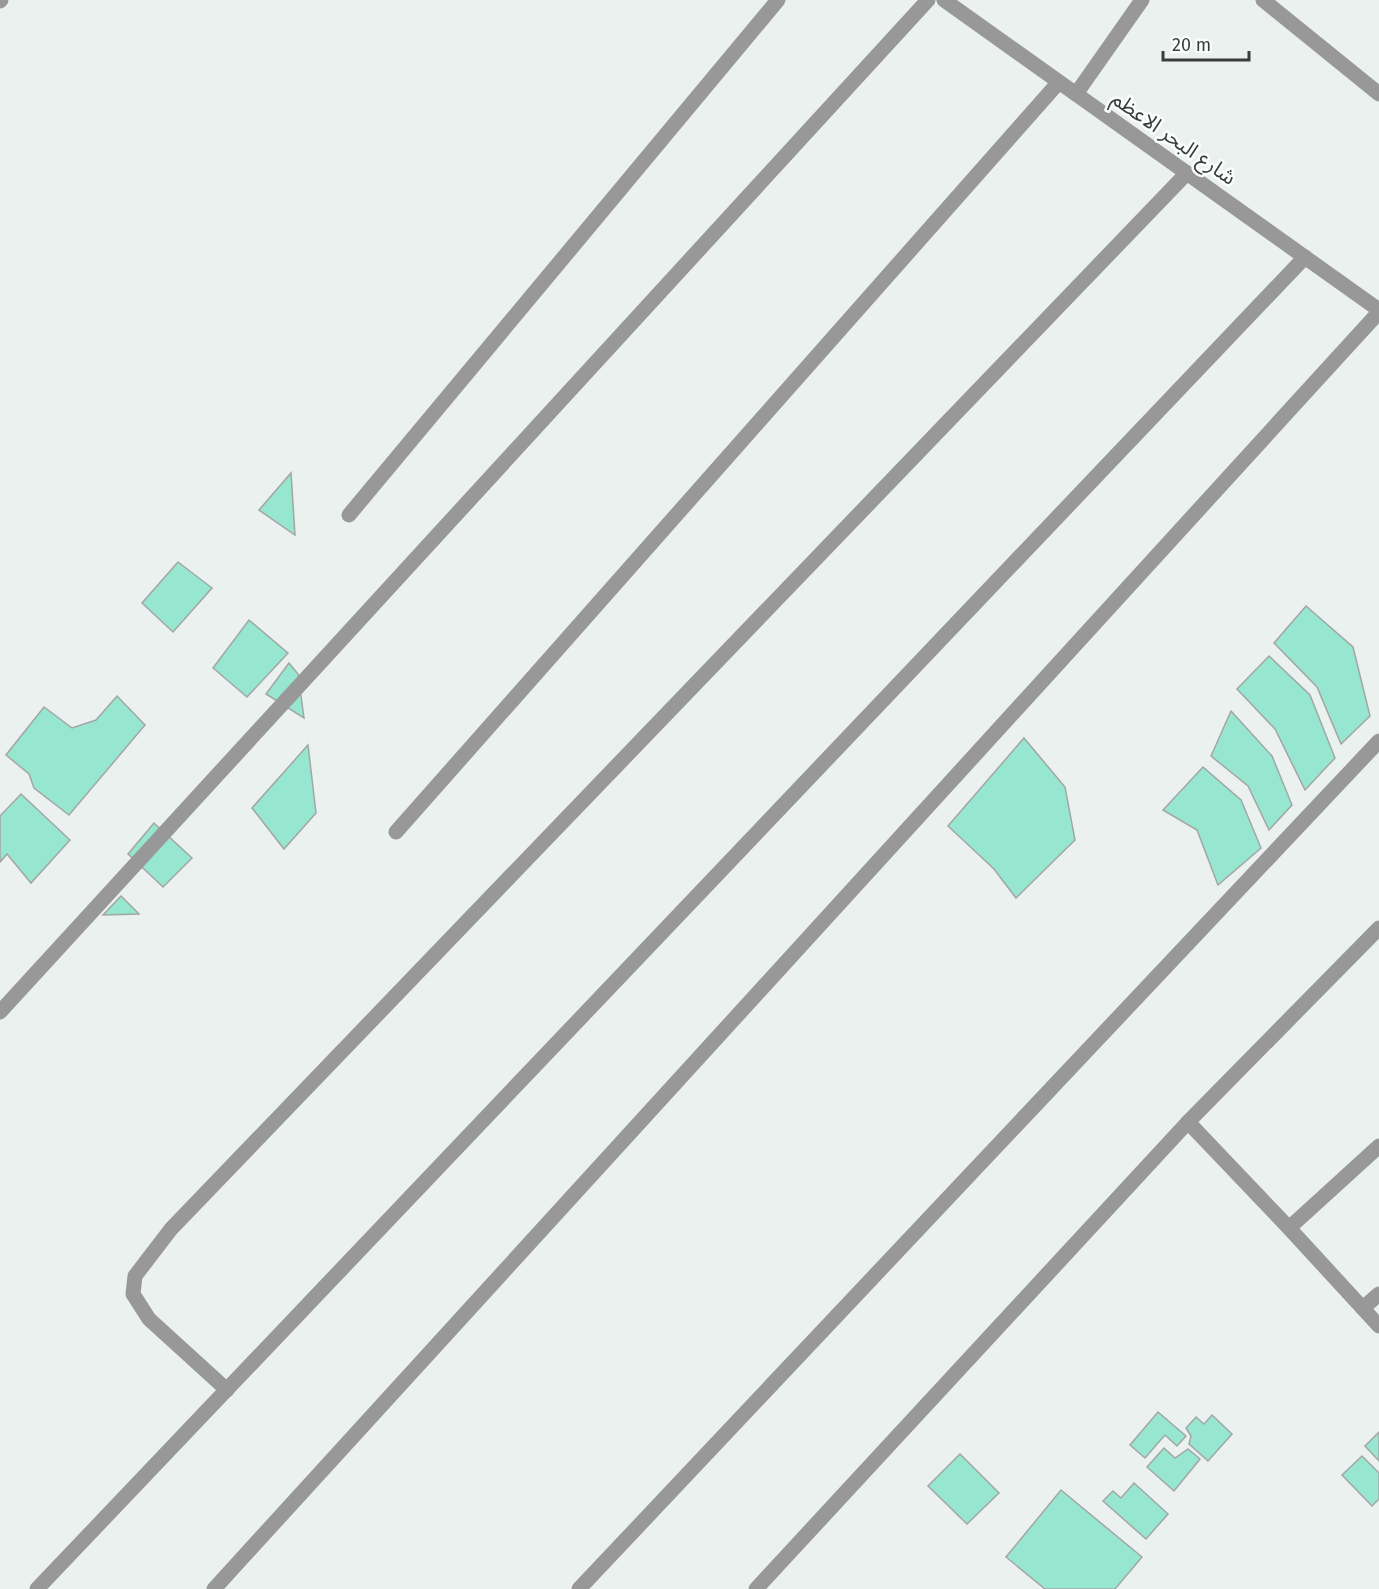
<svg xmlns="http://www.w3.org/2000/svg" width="1379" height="1589" font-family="'Fira Sans','Noto Sans Arabic',sans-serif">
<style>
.building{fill:#96e6d0;stroke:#a2a7a5;stroke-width:1.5}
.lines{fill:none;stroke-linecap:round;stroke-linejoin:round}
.minor{stroke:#999899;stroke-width:15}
.labels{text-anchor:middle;stroke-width:5;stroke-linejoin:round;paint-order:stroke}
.street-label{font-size:21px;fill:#3b3d3c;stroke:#f9fefc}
</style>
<rect width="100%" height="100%" fill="#ebf1ef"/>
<g class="building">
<path d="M 291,473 L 295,535 L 259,510 Z"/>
<path d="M 178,562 L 212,588 L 173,632 L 142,603 Z"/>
<path d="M 1306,606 L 1353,647 L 1370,716 L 1341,744 L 1317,687 L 1274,643 Z"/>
<path d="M 249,620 L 288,653 L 247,697 L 213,668 Z"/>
<path d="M 1269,656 L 1310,695 L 1335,758 L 1305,790 L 1275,729 L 1237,689 Z"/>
<path d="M 289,663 L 298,674 L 304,718 L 266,694 Z"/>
<path d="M 117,696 L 145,725 L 69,815 L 34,788 L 29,774 L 6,755 L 44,707 L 72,728 L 96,720 Z"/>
<path d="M 1231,711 L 1272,756 L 1292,805 L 1269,830 L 1248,786 L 1211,756 Z"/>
<path d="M 1024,738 L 1065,787 L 1075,840 L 1016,898 L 994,869 L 948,826 Z"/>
<path d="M 308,745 L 316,813 L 284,849 L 252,808 Z"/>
<path d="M 1203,767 L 1241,800 L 1261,848 L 1218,885 L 1197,830 L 1163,810 Z"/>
<path d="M 21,794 L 70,840 L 31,883 L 7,854 L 0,862 L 0,816 Z"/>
<path d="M 154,823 L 192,858 L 163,887 L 128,854 Z"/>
<path d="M 121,896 L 139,914 L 103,915 Z"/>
<path d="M 1158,1412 L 1186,1436 L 1177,1446 L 1165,1435 L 1145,1458 L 1130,1445 Z"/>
<path d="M 1212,1415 L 1232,1434 L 1208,1461 L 1189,1444 L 1191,1436 L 1186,1428 L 1196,1417 L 1204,1424 Z"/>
<path d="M 1379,1432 L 1379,1461 L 1365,1446 Z"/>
<path d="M 1164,1448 L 1175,1458 L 1188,1449 L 1200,1459 L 1174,1491 L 1147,1467 Z"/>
<path d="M 960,1454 L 999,1493 L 967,1524 L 928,1486 Z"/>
<path d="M 1362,1456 L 1379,1473 L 1379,1499 L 1372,1506 L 1342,1475 Z"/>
<path d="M 1134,1483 L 1168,1514 L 1146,1539 L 1103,1501 L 1113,1491 L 1121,1498 Z"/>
<path d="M 1061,1490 L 1142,1557 L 1115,1589 L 1045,1589 L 1006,1557 Z"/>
</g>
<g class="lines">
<g class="minor">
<path d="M 944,0 L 1379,310"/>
<path d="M 1263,0 L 1379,94"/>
<path d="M 0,1 L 1,0"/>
<path d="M 1076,94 L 1142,0"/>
<path d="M 349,515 L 778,0"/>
<path d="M 396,832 L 1059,82"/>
<path d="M 0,1012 L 928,0"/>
<path d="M 1188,1122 L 1289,1228 L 1379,1326"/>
<path d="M 1289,1228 L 1379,1146"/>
<path d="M 1363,1308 L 1379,1294"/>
<path d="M 227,1390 L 149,1319 L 133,1294 L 135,1276 L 171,1229 L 1187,173"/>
<path d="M 37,1589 L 1305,257"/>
<path d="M 214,1589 L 1379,312"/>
<path d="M 579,1589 L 1379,741"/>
<path d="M 756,1589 L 1188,1122 L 1379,928"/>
</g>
</g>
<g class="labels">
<g class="street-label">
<text transform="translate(1174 138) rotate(35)" y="7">شارع البحر الاعظم</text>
</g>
</g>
<path d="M1163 51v9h86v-9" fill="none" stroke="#3b3d3c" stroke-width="3"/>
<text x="1172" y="51" font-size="18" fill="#3b3d3c" stroke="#f9fefc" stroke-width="4.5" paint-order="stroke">20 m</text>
</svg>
